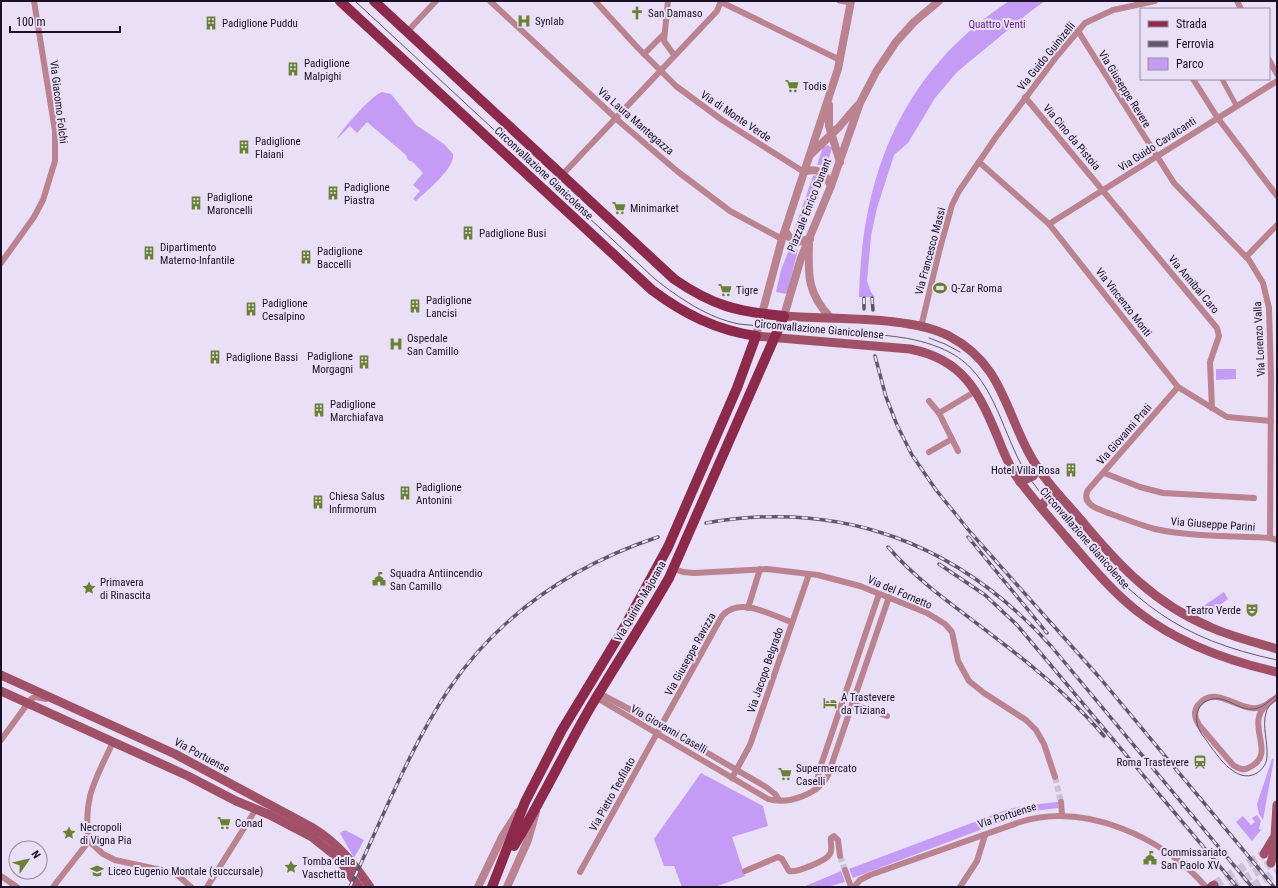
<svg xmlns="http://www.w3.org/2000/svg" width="1278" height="888" font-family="'Roboto Condensed',sans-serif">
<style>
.green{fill:#c49cf6}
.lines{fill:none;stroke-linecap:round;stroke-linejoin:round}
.minor-tunnel{stroke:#cac0d8;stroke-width:6;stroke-dasharray:6 3;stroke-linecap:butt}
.secondary-tunnel{stroke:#cac0d8;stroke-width:9;stroke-dasharray:9 4.5;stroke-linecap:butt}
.pedestrian{stroke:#bb8290;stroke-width:5}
.minor{stroke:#bb8290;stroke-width:6}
.tertiary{stroke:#bb8290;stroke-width:8}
.secondary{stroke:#a15167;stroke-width:9}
.primary{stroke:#8d2a4b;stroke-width:10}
.tram{stroke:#61576d;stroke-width:1}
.rail-casing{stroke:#61576d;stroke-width:3.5}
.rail{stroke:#e9dff7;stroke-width:2;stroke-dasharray:6;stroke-linecap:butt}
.labels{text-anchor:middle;stroke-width:4;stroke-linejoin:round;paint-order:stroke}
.poi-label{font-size:11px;fill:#1a1025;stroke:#e9dff7;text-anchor:start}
.park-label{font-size:11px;fill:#6721a0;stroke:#e9dff7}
.street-label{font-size:11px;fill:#1a1025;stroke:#e9dff7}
</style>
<rect width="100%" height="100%" fill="#e9dff7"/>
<g class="green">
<path d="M 1009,1 L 1045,1 L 1031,11 L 957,72 L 935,98 L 908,143 L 894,155 L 877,208 L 871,236 L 867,281 L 871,292 L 875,297 L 859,297 C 862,173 902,72 1009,1 Z"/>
<path d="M 382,92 L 391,94 L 416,125 L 444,144 L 453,154 C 455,169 426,191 416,201 L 413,199 L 420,191 L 413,185 L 423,173 L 413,162 L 408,160 L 406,155 L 367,122 L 357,133 L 350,126 L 337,139 C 342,129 372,95 382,92 Z"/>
<path d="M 828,145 L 832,148 L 826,168 L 822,165 L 817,165 L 823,147 Z"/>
<path d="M 818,175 L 822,180 L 802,236 L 796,236 L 793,234 L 813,176 Z"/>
<path d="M 790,247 L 798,250 L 787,294 L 776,292 L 781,270 Z"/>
<path d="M 1216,369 L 1236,369 L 1236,379 L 1216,380 Z"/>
<path d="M 1224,592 L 1228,599 L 1210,612 L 1205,605 Z"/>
<path d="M 1272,759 L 1274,759 L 1263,820 L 1259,814 L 1257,804 Z"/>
<path d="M 701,773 L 763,806 L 768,826 L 732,837 L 745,876 L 715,887 L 682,887 L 674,866 L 664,866 L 654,839 Z"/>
<path d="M 1058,802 L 1058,808 L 1034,811 L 1017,816 L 853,878 L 849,869 L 1009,809 L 1029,805 Z"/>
<path d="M 1257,815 L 1261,821 L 1259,829 L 1261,830 L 1252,841 L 1236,822 L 1243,816 L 1251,825 L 1255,822 L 1252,818 Z"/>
<path d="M 345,830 L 364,840 L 354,858 L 340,833 Z"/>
<path d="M 841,871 L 845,882 L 827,887 L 803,887 Z"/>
</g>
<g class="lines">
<g class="minor-tunnel">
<path d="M 1055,777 L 1061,802"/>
<path d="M 840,856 L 845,870"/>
</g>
<g class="secondary-tunnel">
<path d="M 1214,885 L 1264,854"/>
<path d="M 1231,887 L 1271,863"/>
<path d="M 1252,887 L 1277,872"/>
</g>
<g class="pedestrian">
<path d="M 839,1 L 851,3"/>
<path d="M 1222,79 L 1236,105"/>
</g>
<g class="minor">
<path d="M 490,1 L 621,123 L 677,171 L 730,211 L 782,239"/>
<path d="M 595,1 L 638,48 L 676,86 L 722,120 L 804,172"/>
<path d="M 668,1 L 664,41 L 674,55"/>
<path d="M 1237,1 L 1241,9"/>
<path d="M 721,2 L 840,60"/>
<path d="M 1078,31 L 1174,183 L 1249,260 L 1263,283 L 1269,308 L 1271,377 L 1270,538"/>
<path d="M 407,32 L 436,1"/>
<path d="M 644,54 L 664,34"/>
<path d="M 1269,60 L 1277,74"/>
<path d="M 1193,79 L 1217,117 L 1277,196"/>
<path d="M 1025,97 L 1217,328 L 1219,336 L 1210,362 L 1212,408"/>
<path d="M 979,162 L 1049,224 L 1178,387 L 1227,417 L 1271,421"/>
<path d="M 562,175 L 717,11 L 721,1"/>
<path d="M 1049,224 L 1277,81"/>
<path d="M 1246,257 L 1277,225"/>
<path d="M 1,263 L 34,217 L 43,200 L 55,161 L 55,131 L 34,1"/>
<path d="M 921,327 L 939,252 L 952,205 L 959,191 L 996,137 L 1057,56 L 1085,23 L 1113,10 L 1155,1"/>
<path d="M 1178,387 L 1088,490 C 1080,505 1101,510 1111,514 C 1125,519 1140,525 1155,529 C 1192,537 1232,536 1270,538 L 1277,540"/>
<path d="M 929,401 L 939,413 L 958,451"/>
<path d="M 939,413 L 976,391"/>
<path d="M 929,452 L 952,439"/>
<path d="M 1104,473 L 1140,487 L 1163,493 L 1254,498"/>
<path d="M 674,569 L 683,572 L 694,573 L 767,569 L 818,575 L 860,586 L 927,613 L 945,624 L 952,632 L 958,661 L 969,681 L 984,693 L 1026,720 L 1036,730 L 1044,744 L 1055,777"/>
<path d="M 748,608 L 760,569"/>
<path d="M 599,693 L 661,726 L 766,787 L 775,794 L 779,800"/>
<path d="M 597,698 L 768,799 C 788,805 819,794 828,775 L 889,597"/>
<path d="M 852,704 L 887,716"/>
<path d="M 1267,704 C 1262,707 1257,709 1252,708 C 1234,707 1214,685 1198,705 C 1193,712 1195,719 1199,725 L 1233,765 C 1239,769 1244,771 1250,767 C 1273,756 1254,734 1259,717 C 1261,707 1270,702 1277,697"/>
<path d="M 1,740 L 31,699 L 35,697 L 46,699"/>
<path d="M 113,742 C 96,779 82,798 89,841 L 103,854 L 115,860 L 175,873 L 191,887"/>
<path d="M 732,778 L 750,745 L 809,574"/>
<path d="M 816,789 L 819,771 L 879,594"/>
<path d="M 1061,802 L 1062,815"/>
<path d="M 845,870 L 851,887"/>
<path d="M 745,871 L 778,857 L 782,859 L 789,871 C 796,873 826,861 830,854 C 833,849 830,843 831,838 L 834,836 L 838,840 L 840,856"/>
<path d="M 580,872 L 722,616 C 740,596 771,615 791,622"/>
<path d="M 1,876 L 17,887"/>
<path d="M 53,887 L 89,841"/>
<path d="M 207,887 L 256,809"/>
<path d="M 854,887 L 860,880 L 870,875 L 1020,822 C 1085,802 1163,837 1206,887"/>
<path d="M 960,887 L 977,861 L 985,835"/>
</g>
<g class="tertiary">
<path d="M 829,105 L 829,126 L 840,162"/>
<path d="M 811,154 L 839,127 L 857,106"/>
<path d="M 804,172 C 818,167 825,173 831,186"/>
<path d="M 785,231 L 790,238 L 797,242 L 810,239"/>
<path d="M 809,242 C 808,275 807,294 831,318"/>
<path d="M 784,316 L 801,258 L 831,186 L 860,103 L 876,72 L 896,42 L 914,22 L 939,1"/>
<path d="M 756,336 L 782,239 L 838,69 L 851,1"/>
<path d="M 478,887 L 502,837 L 518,812"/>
<path d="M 507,887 L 528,840 L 536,812"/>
</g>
<g class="secondary">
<path d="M 784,316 C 830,320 909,315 949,336 C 1002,364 1004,408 1030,455 C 1043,479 1063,499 1081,520 C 1118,565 1155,604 1210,627 C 1232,637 1255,642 1277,649"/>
<path d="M 756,336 L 910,349 C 963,359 979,392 998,438 C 1003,451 1008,464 1016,476 C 1031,497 1049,517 1066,537 C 1088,562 1110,590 1137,611 C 1176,642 1228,661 1277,672"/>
<path d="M 1020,482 L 1033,476 L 1038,468"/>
<path d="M 1041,507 L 1048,497 L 1059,495"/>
<path d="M 1,675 L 175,754 L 313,828 C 338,843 354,864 370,887"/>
<path d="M 1,691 L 188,776 L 236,801 L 270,815 L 312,837 L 337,857 L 359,887"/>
<path d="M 1264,854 L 1273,839"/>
<path d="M 1271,863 L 1274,852 L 1277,805"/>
<path d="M 1211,887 L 1214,885"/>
</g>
<g class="primary">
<path d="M 340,1 L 652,290 C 684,314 716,330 756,336 L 737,388 L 668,547 L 625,626 L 562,730 L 525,802 L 492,887"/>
<path d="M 374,1 L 674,279 C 713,306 738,312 784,316 L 669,578 C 644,622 616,664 590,708 C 564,753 541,801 514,846"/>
</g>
<g class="tram">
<path d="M 355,1 L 655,279 C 679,298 708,318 739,324 C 775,328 812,330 848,333 C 884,335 919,336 951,353 C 992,375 1001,427 1021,464 C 1034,488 1054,508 1072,529 C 1136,603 1178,639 1277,660"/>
<path d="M 929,338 L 945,344 L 960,352"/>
<path d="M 1277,695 C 1270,700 1263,708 1254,709 C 1239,711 1227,696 1213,699 C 1193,702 1193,725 1204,737 C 1215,752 1235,786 1257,773 C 1263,769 1267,763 1267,756 C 1268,742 1262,726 1266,713 C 1267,707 1272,703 1277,699"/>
</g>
<g class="rail-casing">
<g id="rail">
<path d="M 864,298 L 864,309"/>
<path d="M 872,298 L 873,310"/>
<path d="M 875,356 L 886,397 L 897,425 L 912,455 L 936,490 L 971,533 L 1100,678 L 1274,887"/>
<path d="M 706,523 C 842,499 959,544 1051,646 L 1252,887"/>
<path d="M 968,537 L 1047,633"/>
<path d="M 888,547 C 921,585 962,611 1001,642 C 1038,670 1074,701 1104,736"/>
<path d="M 939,564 L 985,595 L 1017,625 L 1237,887"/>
<path d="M 350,887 C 381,822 409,749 449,689 C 500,614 574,565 658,537"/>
</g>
</g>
<use href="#rail" class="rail"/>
</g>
<defs>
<g id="church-bare" transform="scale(1.08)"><path d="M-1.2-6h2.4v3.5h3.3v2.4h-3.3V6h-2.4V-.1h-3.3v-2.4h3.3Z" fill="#6a8133" stroke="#e9dff7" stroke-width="2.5" paint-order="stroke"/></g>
<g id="hospital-bare" transform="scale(1.08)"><path d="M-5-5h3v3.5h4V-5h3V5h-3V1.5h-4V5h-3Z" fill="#6a8133" stroke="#e9dff7" stroke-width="2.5" paint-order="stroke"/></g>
<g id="building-bare" transform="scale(1.08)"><path d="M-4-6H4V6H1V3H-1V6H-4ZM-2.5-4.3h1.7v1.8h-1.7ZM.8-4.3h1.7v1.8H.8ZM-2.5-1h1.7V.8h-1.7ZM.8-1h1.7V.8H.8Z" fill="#6a8133" stroke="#e9dff7" stroke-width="2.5" paint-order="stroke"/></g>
<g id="supermarket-bare" transform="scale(1.08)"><path d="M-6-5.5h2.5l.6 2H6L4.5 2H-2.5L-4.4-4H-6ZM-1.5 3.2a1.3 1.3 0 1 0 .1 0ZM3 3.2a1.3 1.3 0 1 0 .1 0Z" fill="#6a8133" stroke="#e9dff7" stroke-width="2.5" paint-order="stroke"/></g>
<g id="stadium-bare" transform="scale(1.08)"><path d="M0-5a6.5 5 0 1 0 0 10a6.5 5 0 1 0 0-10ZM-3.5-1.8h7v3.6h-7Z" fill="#6a8133" stroke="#e9dff7" stroke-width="2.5" paint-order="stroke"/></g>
<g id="civic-bare" transform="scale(1.08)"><path d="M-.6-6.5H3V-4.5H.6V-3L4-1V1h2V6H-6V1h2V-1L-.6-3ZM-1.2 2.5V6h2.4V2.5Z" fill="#6a8133" stroke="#e9dff7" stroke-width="2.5" paint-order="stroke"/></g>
<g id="sight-bare" transform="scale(1.08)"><path d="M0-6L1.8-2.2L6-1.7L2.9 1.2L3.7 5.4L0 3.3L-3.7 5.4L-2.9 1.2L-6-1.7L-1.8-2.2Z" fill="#6a8133" stroke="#e9dff7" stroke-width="2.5" paint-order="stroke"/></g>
<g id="theatre-bare" transform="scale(1.08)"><path d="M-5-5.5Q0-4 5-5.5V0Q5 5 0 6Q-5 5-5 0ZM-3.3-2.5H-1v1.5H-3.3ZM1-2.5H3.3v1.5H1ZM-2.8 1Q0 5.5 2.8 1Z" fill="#6a8133" stroke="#e9dff7" stroke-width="2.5" paint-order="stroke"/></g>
<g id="hotel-bare" transform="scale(1.08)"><path d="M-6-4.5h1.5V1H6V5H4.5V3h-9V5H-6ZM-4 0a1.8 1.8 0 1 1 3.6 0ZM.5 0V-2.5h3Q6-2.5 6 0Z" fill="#6a8133" stroke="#e9dff7" stroke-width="2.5" paint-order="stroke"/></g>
<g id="station-bare" transform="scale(1.08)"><path d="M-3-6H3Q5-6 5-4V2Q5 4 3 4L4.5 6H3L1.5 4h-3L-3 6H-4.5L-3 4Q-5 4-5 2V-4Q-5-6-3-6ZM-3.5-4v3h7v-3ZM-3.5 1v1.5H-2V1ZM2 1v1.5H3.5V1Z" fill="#6a8133" stroke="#e9dff7" stroke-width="2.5" paint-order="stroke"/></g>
<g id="school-bare" transform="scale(1.08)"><path d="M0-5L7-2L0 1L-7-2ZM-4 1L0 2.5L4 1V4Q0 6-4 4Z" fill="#6a8133" stroke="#e9dff7" stroke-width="2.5" paint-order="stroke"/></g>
</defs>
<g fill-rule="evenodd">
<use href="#church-bare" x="637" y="13"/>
<use href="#hospital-bare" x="524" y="21"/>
<use href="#building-bare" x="211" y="23"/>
<use href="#building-bare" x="293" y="69"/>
<use href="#supermarket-bare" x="792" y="86"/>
<use href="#building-bare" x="244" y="147"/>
<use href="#building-bare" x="333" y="193"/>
<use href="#building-bare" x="196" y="203"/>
<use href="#supermarket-bare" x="619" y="208"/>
<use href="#building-bare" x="468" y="233"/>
<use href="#building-bare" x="149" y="253"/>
<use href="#building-bare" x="306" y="257"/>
<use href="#stadium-bare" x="940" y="288"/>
<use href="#supermarket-bare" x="725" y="290"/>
<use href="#building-bare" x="415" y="306"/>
<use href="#building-bare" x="251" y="309"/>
<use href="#hospital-bare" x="396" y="344"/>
<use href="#building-bare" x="215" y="357"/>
<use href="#building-bare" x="364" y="362"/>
<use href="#building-bare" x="319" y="410"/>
<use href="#building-bare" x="1071" y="470"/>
<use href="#building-bare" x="405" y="493"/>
<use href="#building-bare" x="318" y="502"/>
<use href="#civic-bare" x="379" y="579"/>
<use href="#sight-bare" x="89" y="588"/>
<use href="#theatre-bare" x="1252" y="610"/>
<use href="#hotel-bare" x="830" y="703"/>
<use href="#station-bare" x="1200" y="762"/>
<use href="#supermarket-bare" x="785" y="774"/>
<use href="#supermarket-bare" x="224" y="823"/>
<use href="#sight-bare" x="69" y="833"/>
<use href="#civic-bare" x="1150" y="858"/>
<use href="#sight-bare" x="291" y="867"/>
<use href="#school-bare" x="97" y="871"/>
</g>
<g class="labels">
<g class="poi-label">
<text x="648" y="17">San Damaso</text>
<text x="535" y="25">Synlab</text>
<text x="222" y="27">Padiglione Puddu</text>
<text x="304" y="67">Padiglione<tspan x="304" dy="13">Malpighi</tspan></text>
<text x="803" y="90">Todis</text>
<text x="255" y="145">Padiglione<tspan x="255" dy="13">Flaiani</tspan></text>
<text x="344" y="191">Padiglione<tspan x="344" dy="13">Piastra</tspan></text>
<text x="207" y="201">Padiglione<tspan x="207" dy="13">Maroncelli</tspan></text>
<text x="630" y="212">Minimarket</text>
<text x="479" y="237">Padiglione Busi</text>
<text x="160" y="251">Dipartimento<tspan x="160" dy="13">Materno-Infantile</tspan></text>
<text x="317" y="255">Padiglione<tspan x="317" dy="13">Baccelli</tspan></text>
<text x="951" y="292">Q-Zar Roma</text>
<text x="736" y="294">Tigre</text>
<text x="426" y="304">Padiglione<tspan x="426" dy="13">Lancisi</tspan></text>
<text x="262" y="307">Padiglione<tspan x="262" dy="13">Cesalpino</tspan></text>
<text x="407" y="342">Ospedale<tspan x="407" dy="13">San Camillo</tspan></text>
<text x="353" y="360" text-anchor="end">Padiglione<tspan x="353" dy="13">Morgagni</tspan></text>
<text x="226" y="361">Padiglione Bassi</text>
<text x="330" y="408">Padiglione<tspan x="330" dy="13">Marchiafava</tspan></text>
<text x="1060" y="474" text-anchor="end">Hotel Villa Rosa</text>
<text x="416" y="491">Padiglione<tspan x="416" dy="13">Antonini</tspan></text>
<text x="329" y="500">Chiesa Salus<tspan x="329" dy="13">Infirmorum</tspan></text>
<text x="390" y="577">Squadra Antiincendio<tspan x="390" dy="13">San Camillo</tspan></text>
<text x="100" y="586">Primavera<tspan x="100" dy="13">di Rinascita</tspan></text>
<text x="1241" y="614" text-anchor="end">Teatro Verde</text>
<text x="841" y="701">A Trastevere<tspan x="841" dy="13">da Tiziana</tspan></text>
<text x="1189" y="766" text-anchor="end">Roma Trastevere</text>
<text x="796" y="772">Supermercato<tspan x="796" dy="13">Caselli</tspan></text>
<text x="235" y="827">Conad</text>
<text x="80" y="831">Necropoli<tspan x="80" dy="13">di Vigna Pia</tspan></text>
<text x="1161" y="856">Commissariato<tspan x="1161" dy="13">San Paolo XV</tspan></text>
<text x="302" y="865">Tomba della<tspan x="302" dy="13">Vaschetta</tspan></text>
<text x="108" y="875">Liceo Eugenio Montale (succursale)</text>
</g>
<g class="park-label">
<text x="997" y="28">Quattro Venti</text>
</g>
<g class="street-label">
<text transform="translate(1046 56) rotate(-51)" y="4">Via Guido Guinizelli</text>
<text transform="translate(1125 89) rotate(58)" y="4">Via Giuseppe Revere</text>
<text transform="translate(59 102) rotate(83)" y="4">Via Giacomo Folchi</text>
<text transform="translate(736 116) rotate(34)" y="4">Via di Monte Verde</text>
<text transform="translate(636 121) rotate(41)" y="4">Via Laura Mantegazza</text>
<text transform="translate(1072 137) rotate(50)" y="4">Via Cino da Pistoia</text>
<text transform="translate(1157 144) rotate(-33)" y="4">Via Guido Cavalcanti</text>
<text transform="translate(544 173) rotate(43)" y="4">Circonvallazione Gianicolense</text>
<text transform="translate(809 205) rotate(-68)" y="4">Piazzale Enrico Dunant</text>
<text transform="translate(930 251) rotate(-75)" y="4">Via Francesco Massi</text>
<text transform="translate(1194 284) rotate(50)" y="4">Via Annibal Caro</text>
<text transform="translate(1124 302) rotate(52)" y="4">Via Vincenzo Monti</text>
<text transform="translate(819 329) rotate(5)" y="4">Circonvallazione Gianicolense</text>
<text transform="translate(1259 339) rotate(-93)" y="4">Via Lorenzo Valla</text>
<text transform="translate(1124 434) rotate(-49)" y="4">Via Giovanni Prati</text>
<text transform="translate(1213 524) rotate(4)" y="4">Via Giuseppe Parini</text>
<text transform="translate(1085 538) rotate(49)" y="4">Circonvallazione Gianicolense</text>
<text transform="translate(900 592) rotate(23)" y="4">Via del Fornetto</text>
<text transform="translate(640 601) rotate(-60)" y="4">Via Quirino Majorana</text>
<text transform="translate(690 654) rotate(-61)" y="4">Via Giuseppe Ravizza</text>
<text transform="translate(765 670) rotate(-71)" y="4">Via Jacopo Belgrado</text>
<text transform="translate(669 729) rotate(30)" y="4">Via Giovanni Caselli</text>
<text transform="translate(202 755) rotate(28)" y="4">Via Portuense</text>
<text transform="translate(612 794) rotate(-61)" y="4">Via Pietro Teofilato</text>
<text transform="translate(1007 815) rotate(-18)" y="4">Via Portuense</text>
</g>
</g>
<rect width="1278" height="888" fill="none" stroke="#1a1025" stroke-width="4"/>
<rect x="1140" y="8" width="130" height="72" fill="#e9dff7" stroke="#968ca3"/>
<rect x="1148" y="21" width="20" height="6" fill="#8d2a4b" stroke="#968ca3"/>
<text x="1176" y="28" font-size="12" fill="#1a1025">Strada</text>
<rect x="1148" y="41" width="20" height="6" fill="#61576d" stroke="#968ca3"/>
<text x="1176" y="48" font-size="12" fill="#1a1025">Ferrovia</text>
<rect x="1148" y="58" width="20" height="12" fill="#c49cf6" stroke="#968ca3"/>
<text x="1176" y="68" font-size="12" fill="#1a1025">Parco</text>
<g transform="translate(28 860) rotate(56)"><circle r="19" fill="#e9dff7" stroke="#968ca3"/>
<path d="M0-3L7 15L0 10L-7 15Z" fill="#6a8133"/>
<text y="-6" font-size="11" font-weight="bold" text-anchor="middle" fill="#1a1025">N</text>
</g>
<path d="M10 26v6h110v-6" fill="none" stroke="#1a1025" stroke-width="2"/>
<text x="16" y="26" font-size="12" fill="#1a1025" stroke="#e9dff7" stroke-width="3" paint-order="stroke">100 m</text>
</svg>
